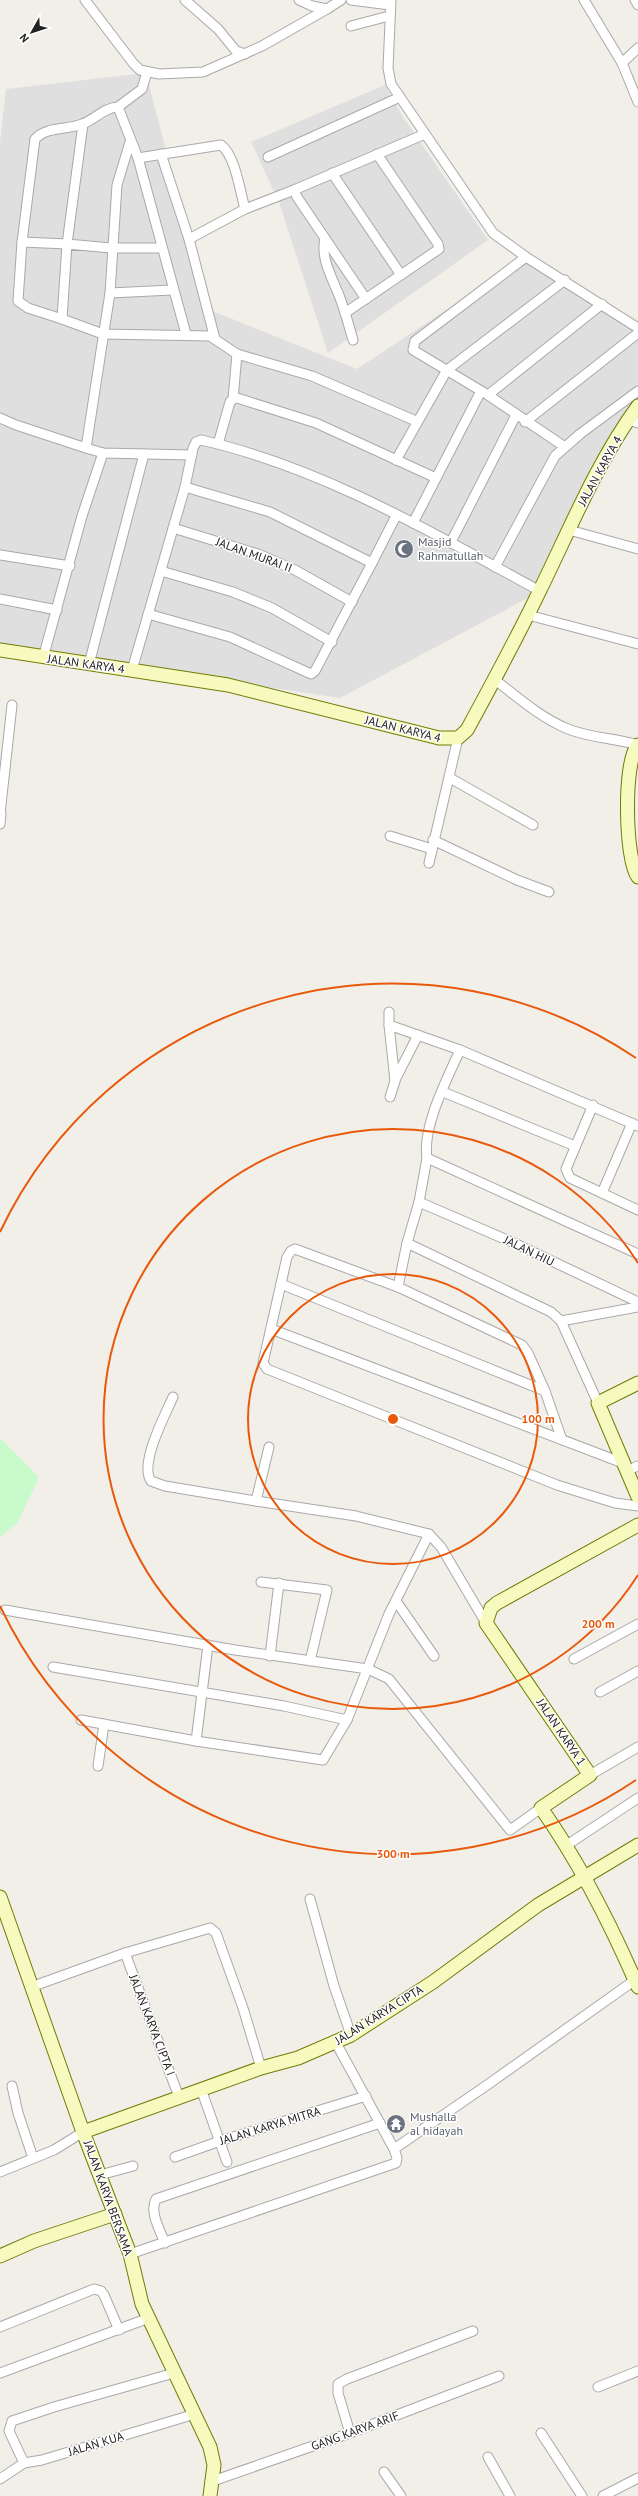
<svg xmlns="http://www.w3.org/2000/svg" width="638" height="2496" font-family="'PT Sans',sans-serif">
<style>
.residential{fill:#e0dfdf}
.park{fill:#c8facc}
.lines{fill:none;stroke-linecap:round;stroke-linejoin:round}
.street-casing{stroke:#a9a9a9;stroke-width:11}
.secondary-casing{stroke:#707d05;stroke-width:15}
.street{stroke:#fff;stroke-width:9}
.secondary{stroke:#f7fabf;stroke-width:13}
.ring{fill:none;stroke:#e8590c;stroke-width:2}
.labels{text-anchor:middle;stroke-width:3;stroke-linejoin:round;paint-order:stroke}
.street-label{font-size:12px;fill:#222;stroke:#fff}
.worship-label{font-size:12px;fill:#5b616d;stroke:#fff;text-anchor:start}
.centre{fill:#e8590c;stroke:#fff;stroke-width:2}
.ring-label{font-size:12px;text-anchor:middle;font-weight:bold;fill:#e8590c;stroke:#fff;stroke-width:3;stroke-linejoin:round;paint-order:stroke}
</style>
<rect width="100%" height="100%" fill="#f2efe9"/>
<g class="residential">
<path d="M 146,73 L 207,309 L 357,369 L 526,257 L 638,328 L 638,409 L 539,592 L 340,698 L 0,648 L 0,142 L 6,89 Z"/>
<path d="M 385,85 L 403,117 L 488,240 L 328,353 L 279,202 L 251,142 Z"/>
</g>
<path class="park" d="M 0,1438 L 39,1477 L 18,1522 L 0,1537 Z"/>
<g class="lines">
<g class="street-casing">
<g id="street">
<path d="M 85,0 L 133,63 L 140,70 L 159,74 L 203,72 L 262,46 L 327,9"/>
<path d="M 185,0 L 218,29 L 236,51 L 245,54"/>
<path d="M 299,0 L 312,6 L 327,9 L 341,0"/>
<path d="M 351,0 L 390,5"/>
<path d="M 391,0 L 388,68 L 391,84 L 493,233 L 526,257 L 638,328"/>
<path d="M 584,0 L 622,63 L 638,102"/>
<path d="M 635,0 L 638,5"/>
<path d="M 351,26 L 389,16"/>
<path d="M 622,63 L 638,48"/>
<path d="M 118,107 L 142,89 L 147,72"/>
<path d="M 130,142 L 117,185 L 110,293 L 86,448 L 103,453 L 192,455"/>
<path d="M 161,154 L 189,239 L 215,339"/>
<path d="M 268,157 L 400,97"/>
<path d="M 138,158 L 221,145 C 235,155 240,191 245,209"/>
<path d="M 332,173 L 401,275"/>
<path d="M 325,238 C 320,259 333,279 340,298 C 345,311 349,326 353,340"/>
<path d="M 189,239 L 245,209 L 294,190"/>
<path d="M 22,242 L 67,244 L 83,124"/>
<path d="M 161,248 L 111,248 L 67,244 L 62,319 L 103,334 L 210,336 L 237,354"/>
<path d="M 526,257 L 415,341 L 413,350 L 488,395 L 565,447"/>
<path d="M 110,293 L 172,290"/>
<path d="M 366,299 L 297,197 L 294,190 L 425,134"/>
<path d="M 345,313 L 439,249 L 438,244 L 377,154"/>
<path d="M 62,319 L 28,308 L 18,301 L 22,242 L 35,139 C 47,126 68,130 82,124 C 96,119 103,108 118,107 L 138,158 L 186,334"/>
<path d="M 488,395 L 602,304"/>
<path d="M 233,399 L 237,354 L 312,376 L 416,421"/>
<path d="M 0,418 L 16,425 L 86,448"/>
<path d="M 628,420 L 638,423"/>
<path d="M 525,422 L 638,333"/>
<path d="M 218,444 L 230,402 L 233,399 L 237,398 L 316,423 L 436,478"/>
<path d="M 396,460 L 447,370 L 565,280"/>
<path d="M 413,523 L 481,391"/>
<path d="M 173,528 L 258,554 L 295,570 L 352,602"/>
<path d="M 569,530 L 638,549"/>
<path d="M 451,542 L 516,415"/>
<path d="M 0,555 L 70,566"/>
<path d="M 372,563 L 396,516"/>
<path d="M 495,567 L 555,456 L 580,434 L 638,391"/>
<path d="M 161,571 L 233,592 L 272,608 L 332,642"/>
<path d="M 0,599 L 57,610"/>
<path d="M 148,614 L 230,637 L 311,674 L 315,671 L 372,563 L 270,512 L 185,487"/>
<path d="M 528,615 L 638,644"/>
<path d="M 43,658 L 82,516 L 103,453"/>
<path d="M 89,664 L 144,454"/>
<path d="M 132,670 L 185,487 L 193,448 L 196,442 L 201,440 C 321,467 433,533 540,591"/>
<path d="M 494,679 C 517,697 541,718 568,729 C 590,738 615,738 638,745"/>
<path d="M 450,778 L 533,825"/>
<path d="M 0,814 L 12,705"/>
<path d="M 0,824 L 1,814"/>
<path d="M 390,836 L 432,849"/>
<path d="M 433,840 L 517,880 L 549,892"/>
<path d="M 429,863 L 458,738"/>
<path d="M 389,1012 L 389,1025"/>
<path d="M 395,1080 L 418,1035"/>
<path d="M 443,1092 L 575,1146"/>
<path d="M 390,1097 L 395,1081 L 389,1025 L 460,1050"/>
<path d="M 593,1105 L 566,1169 L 570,1178 L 638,1210"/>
<path d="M 427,1158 C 422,1127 447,1079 460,1050 L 638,1126"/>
<path d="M 602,1193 L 632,1123"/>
<path d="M 419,1202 L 514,1243 L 638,1302"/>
<path d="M 407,1243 L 551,1312 L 561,1321 L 598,1403"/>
<path d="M 281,1284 L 545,1391 L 562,1440"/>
<path d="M 398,1287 L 407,1243 L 419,1202 L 427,1158 L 638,1254"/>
<path d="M 561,1321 L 638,1307"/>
<path d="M 271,1329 L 623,1463"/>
<path d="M 545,1391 L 528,1353 L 522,1345 L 398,1287 L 295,1249 L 291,1251 L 287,1257 L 263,1363 L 267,1369 L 557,1485 L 615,1503 L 638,1506"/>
<path d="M 173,1397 C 165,1415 139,1464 151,1481 L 165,1486 L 256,1501"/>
<path d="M 269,1447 L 256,1501 L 356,1516 L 429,1534"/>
<path d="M 626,1471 L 638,1466"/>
<path d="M 261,1582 L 327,1590 L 310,1661"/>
<path d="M 396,1601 L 434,1656"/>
<path d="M 5,1610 L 235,1650 L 368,1669 L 389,1679 L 510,1830 L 541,1808"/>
<path d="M 270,1656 L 279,1583"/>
<path d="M 574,1659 L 638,1624"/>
<path d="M 53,1667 L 284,1706 L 347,1720"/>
<path d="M 600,1692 L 638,1671"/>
<path d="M 81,1720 L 196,1741 L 323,1760 L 347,1720 L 389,1614 L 429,1534 L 441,1547 L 486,1623"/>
<path d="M 196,1741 L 208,1645"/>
<path d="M 98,1766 L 104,1724"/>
<path d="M 590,1775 L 638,1747"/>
<path d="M 567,1845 L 638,1798"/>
<path d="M 310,1899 L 334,1986 L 351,2035"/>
<path d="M 125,1953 L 179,2097"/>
<path d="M 31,1987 L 125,1953 L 210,1928 L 216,1933 L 243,2008 L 261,2068"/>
<path d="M 12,2086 L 18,2113 L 33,2158"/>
<path d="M 201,2089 L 227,2162"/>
<path d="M 394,2149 L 490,2083 L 635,1980"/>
<path d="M 175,2157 L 220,2141 L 366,2096"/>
<path d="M 0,2172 L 54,2150 L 83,2132"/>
<path d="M 100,2175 L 133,2166"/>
<path d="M 165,2243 C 160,2230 149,2212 156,2199 L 380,2123"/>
<path d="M 130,2254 L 396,2163 L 397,2158 L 394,2149 L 336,2043"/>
<path d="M 0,2327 L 94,2289 L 101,2291 L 104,2295 L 119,2330"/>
<path d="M 0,2373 L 149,2318"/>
<path d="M 598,2387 L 638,2371"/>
<path d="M 350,2433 L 338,2393 L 338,2384 L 347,2379 L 473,2331"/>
<path d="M 541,2433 L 582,2496"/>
<path d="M 488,2457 L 510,2496"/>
<path d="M 24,2463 L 9,2431 L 12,2421 L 54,2407 L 174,2373"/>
<path d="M 384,2472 L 401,2496"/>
<path d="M 0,2479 L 24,2463 L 42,2460 L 195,2414"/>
<path d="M 210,2482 L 350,2433 L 499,2376"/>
<path d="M 603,2496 L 638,2478"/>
</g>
</g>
<g class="secondary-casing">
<g id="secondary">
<path d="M 0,650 L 228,685 L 439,738 L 458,738 L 467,730 C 492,684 517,638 540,590 C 570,529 597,462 638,406"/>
<path d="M 638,745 C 623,760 625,861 638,877"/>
<path d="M 638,1383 L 598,1403 L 638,1497"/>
<path d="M 638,1525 L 497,1603 L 491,1608 L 486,1623 L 590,1775 L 541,1808 C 580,1863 611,1925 638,1987"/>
<path d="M 0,1897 L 83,2132 L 130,2254 L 142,2304 L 210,2447 L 214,2465 L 210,2496"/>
<path d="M 83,2132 L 261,2068 L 298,2058 L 351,2035 L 433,1982 L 538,1905 L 638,1845"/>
<path d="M 0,2256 L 34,2241 L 115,2214"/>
</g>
</g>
<use href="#street" class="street"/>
<use href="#secondary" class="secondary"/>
</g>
<g class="ring">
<circle cx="393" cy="1419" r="145"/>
<path d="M638 1575A290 290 0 1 1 638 1263"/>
<path d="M636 1780A435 435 0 0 1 0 1606M0 1232A435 435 0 0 1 636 1058"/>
</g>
<defs>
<g id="mosque-disc" transform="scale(1)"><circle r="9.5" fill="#6b7280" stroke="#fff"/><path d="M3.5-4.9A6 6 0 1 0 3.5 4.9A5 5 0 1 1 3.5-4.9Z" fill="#fff"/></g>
<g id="temple-disc" transform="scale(1)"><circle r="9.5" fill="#6b7280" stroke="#fff"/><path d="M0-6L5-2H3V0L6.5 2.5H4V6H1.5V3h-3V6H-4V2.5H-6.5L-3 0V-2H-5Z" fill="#fff"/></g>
</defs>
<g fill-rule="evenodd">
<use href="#mosque-disc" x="404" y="549"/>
<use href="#temple-disc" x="396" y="2124"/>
</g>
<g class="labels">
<g class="street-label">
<text transform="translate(600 471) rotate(-61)" y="4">JALAN KARYA 4</text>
<text transform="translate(254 555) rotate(20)" y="4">JALAN MURAI II</text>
<text transform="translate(86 664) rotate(8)" y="4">JALAN KARYA 4</text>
<text transform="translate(403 729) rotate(14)" y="4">JALAN KARYA 4</text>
<text transform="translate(529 1251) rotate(26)" y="4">JALAN HIU</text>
<text transform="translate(561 1732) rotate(56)" y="4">JALAN KARYA 1</text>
<text transform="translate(379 2015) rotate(-32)" y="4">JALAN KARYA CIPTA</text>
<text transform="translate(152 2025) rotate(69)" y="4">JALAN KARYA CIPTA I</text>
<text transform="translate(270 2126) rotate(-17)" y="4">JALAN KARYA MITRA</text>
<text transform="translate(108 2198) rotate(70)" y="4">JALAN KARYA BERSAMA</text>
<text transform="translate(355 2431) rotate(-20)" y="4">GANG KARYA ARIF</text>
<text transform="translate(96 2444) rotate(-17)" y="4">JALAN KUA</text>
</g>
<g class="worship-label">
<text x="418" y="546">Masjid<tspan x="418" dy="14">Rahmatullah</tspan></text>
<text x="410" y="2121">Mushalla<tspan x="410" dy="14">al hidayah</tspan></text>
</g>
</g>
<circle cx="393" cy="1419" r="6" class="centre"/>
<g class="ring-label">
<text x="538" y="1423">100 m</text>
<text x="598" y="1628">200 m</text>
<text x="393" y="1858">300 m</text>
</g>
<g transform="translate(32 32) rotate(231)" stroke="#ffffff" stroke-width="3" paint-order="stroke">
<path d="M0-3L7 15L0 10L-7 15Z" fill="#222222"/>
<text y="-6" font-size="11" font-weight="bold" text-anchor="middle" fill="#222222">N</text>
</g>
</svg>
